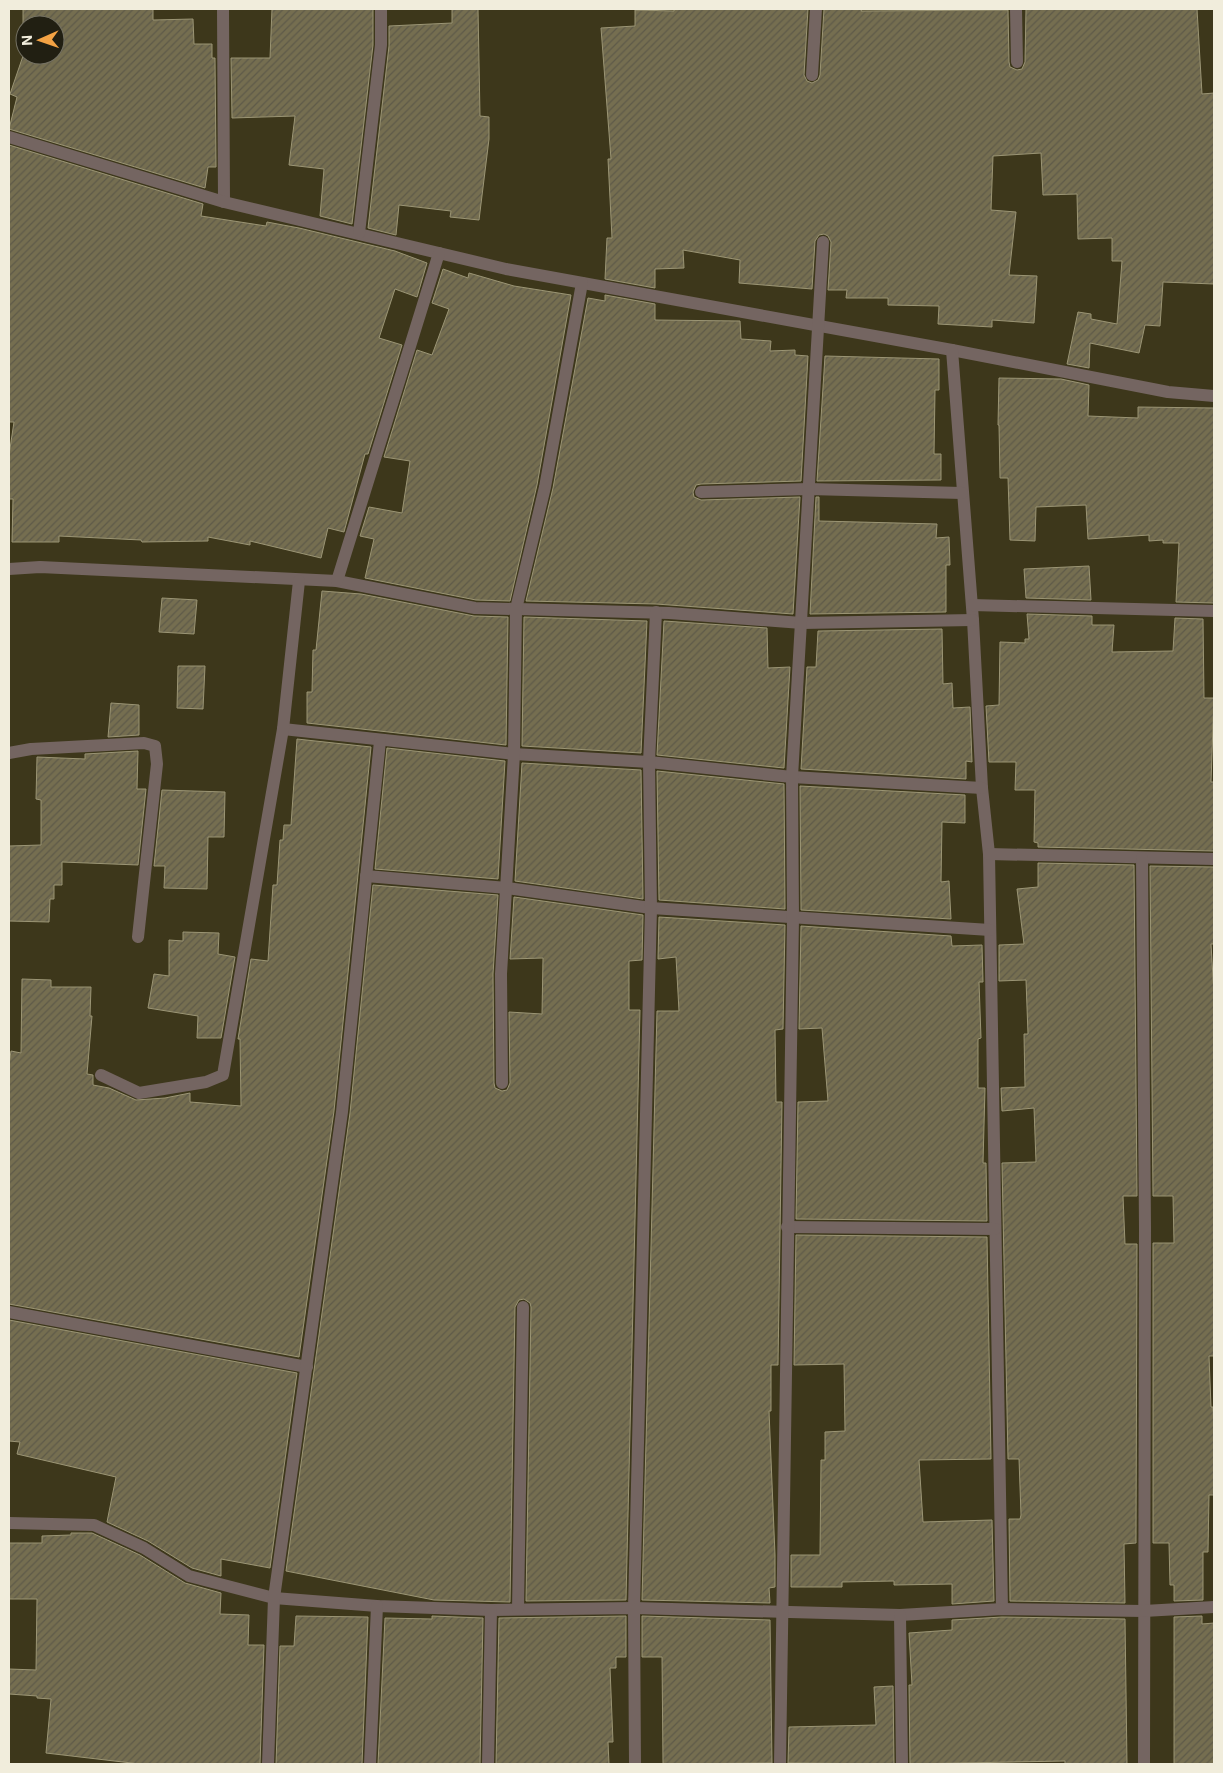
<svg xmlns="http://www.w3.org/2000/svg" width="1223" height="1773" font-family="Inter,sans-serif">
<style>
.building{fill:url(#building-hatch);stroke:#9b9575;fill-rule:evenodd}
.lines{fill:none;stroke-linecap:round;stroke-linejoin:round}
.street{stroke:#746561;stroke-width:12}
</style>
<defs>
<pattern id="building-hatch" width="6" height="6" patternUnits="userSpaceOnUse" patternTransform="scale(1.25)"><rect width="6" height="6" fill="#756e50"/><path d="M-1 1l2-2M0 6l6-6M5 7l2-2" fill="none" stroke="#5e5a49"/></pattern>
</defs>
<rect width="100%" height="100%" fill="#3d371b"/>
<g class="building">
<path d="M 23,9 L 153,9 L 153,20 L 193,19 L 194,44 L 212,44 L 212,58 L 215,58 L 216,167 L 208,167 L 205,188 L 9,129 L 17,97 L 10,94 L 23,56 ZM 25,25 L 55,25 L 55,55 L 25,55 Z"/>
<path d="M 272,9 L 373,9 L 373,45 L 352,224 L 320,216 L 324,169 L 289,165 L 295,116 L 232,118 L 231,58 L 270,58 Z"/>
<path d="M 452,9 L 478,9 L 480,116 L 489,117 L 489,139 L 479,220 L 450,217 L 451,211 L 399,205 L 396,235 L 368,228 L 389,46 L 389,26 L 452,23 Z"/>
<path d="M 674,9 L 808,9 L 804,75 L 807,81 L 812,83 L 818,80 L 820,75 L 824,9 L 862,9 L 861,11 L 1008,10 L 1009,62 L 1010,67 L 1017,70 L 1022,69 L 1025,62 L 1026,9 L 1197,9 L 1202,94 L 1214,93 L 1214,284 L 1163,282 L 1160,326 L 1145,325 L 1139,353 L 1090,343 L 1089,368 L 1067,364 L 1078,312 L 1091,314 L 1091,319 L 1117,324 L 1122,261 L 1112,261 L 1112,238 L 1078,239 L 1077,194 L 1043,195 L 1041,153 L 993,156 L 991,210 L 1016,212 L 1009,275 L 1037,276 L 1034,323 L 992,320 L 992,327 L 938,324 L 939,306 L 888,305 L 888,298 L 846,298 L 847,290 L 828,290 L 831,242 L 828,236 L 824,234 L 819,235 L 815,241 L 812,289 L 739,283 L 740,260 L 683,250 L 684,268 L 655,269 L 655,288 L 605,279 L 607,238 L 612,238 L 608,159 L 611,159 L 601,28 L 635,26 L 635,10 L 674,11 Z"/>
<path d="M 9,145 L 203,204 L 201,216 L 266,226 L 267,222 L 299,228 L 395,251 L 427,263 L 417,297 L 395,289 L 379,338 L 402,345 L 368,454 L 365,454 L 344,532 L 328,528 L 321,558 L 250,541 L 250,545 L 208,537 L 208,541 L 142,542 L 141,540 L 59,536 L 59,542 L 12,542 L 13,499 L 9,499 L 9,455 L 14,422 L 9,422 Z"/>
<path d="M 443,269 L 468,278 L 469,273 L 514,286 L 571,295 L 537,485 L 510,601 L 476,600 L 365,578 L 374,539 L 360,536 L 369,507 L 402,513 L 410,461 L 384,457 L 417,350 L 432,355 L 449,309 L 432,303 Z"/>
<path d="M 605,295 L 655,304 L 655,320 L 740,321 L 741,339 L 771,341 L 770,351 L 795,350 L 795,355 L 808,356 L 801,481 L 701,484 L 696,485 L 693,492 L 694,497 L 701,500 L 800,497 L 793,614 L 656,604 L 526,601 L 553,488 L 588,298 L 605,301 Z"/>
<path d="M 825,356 L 939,359 L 939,390 L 935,390 L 934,454 L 941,454 L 941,480 L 817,481 Z"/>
<path d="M 999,378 L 1061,379 L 1089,385 L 1088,416 L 1138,418 L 1138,407 L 1214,408 L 1214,603 L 1176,602 L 1179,543 L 1163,543 L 1163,540 L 1149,541 L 1149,535 L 1088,539 L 1086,505 L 1036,507 L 1035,541 L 1010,540 L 1008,478 L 1000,478 L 999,425 L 998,425 Z"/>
<path d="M 816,497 L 819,497 L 819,521 L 937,524 L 936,538 L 949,537 L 950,565 L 946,565 L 946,612 L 810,614 Z"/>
<path d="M 1089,566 L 1091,600 L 1026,598 L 1024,569 Z"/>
<path d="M 322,591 L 361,594 L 474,616 L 508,617 L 506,745 L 307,723 L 307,692 L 312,692 L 313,650 L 316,650 Z"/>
<path d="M 162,598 L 197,600 L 194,634 L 159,632 Z"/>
<path d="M 1027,614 L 1092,616 L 1092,625 L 1114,625 L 1112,652 L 1173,651 L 1175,618 L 1203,619 L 1204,698 L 1214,698 L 1211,782 L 1214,782 L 1214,851 L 1038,847 L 1038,843 L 1034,842 L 1035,790 L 1015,790 L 1016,762 L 989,762 L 986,706 L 999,705 L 1000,642 L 1025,643 L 1025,639 L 1029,639 Z"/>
<path d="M 524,617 L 647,621 L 641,753 L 522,746 Z"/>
<path d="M 664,621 L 767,628 L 768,668 L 790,667 L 784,768 L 657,755 Z"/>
<path d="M 942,629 L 943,684 L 952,683 L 953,708 L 970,707 L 972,762 L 966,761 L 966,779 L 801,769 L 807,667 L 816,667 L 818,631 Z"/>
<path d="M 178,666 L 205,666 L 203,709 L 177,708 Z"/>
<path d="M 111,703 L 139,705 L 139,735 L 108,737 Z"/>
<path d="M 297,739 L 371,747 L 334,1111 L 299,1357 L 9,1304 L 9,1064 L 11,1051 L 21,1053 L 22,979 L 51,980 L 51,987 L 91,987 L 90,1016 L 92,1016 L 87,1074 L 93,1075 L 93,1085 L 109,1088 L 136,1100 L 165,1098 L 190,1093 L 190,1102 L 241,1106 L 240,1039 L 238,1039 L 251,959 L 268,961 L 273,885 L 277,885 L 280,840 L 283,840 L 284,825 L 291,825 Z"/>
<path d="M 387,748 L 505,761 L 498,879 L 375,869 Z"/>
<path d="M 138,751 L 137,789 L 146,789 L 138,865 L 62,862 L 62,885 L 54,885 L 54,899 L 50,899 L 49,922 L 9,921 L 9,846 L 41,845 L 41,800 L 36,799 L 37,757 L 85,759 L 85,754 Z"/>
<path d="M 522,763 L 641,770 L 643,899 L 515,881 Z"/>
<path d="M 657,771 L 784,784 L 785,909 L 659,900 Z"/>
<path d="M 800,786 L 965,795 L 965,823 L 942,822 L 941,882 L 949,881 L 951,919 L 801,910 Z"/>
<path d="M 162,790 L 225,792 L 224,837 L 208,837 L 207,889 L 164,888 L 165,866 L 154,866 Z"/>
<path d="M 1038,863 L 1134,865 L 1137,1196 L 1123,1196 L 1125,1244 L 1137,1244 L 1136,1543 L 1124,1544 L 1125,1603 L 1010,1601 L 1009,1519 L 1020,1519 L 1021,1515 L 1019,1459 L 1008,1459 L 1002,1163 L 1036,1162 L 1034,1108 L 1002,1111 L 1001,1088 L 1025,1087 L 1024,1034 L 1028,1034 L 1026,980 L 999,981 L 999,945 L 1024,944 L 1017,889 L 1038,887 Z"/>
<path d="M 1150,866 L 1214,867 L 1214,944 L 1211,944 L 1214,994 L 1214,1356 L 1209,1356 L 1211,1407 L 1213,1407 L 1214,1426 L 1214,1495 L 1209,1495 L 1208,1552 L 1203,1552 L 1203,1600 L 1174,1601 L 1174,1585 L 1170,1585 L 1169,1543 L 1153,1543 L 1153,1243 L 1174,1243 L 1173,1196 L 1153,1196 Z"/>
<path d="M 373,885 L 498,895 L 493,974 L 494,1083 L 495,1088 L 502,1091 L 507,1090 L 510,1083 L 509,1012 L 542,1014 L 543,958 L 510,959 L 514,897 L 643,915 L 642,960 L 629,961 L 629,1010 L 640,1010 L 626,1600 L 526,1601 L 531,1307 L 530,1303 L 524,1299 L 519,1300 L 515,1307 L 510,1602 L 434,1600 L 286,1571 L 350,1113 Z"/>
<path d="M 659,917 L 785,925 L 783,1029 L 775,1030 L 776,1102 L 782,1102 L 778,1365 L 771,1365 L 771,1411 L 769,1411 L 775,1555 L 775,1587 L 769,1588 L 770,1603 L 642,1600 L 657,1011 L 679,1011 L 676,957 L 658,959 Z"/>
<path d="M 801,926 L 951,936 L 952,946 L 982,945 L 983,982 L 979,982 L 981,1038 L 978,1039 L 978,1088 L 985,1088 L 983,1163 L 986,1163 L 987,1221 L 796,1219 L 798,1102 L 828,1101 L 822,1028 L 799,1029 Z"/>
<path d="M 183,932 L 219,933 L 218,954 L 235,957 L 221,1038 L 197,1038 L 198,1016 L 148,1008 L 154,974 L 169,976 L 169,940 L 183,941 Z"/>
<path d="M 796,1235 L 987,1237 L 991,1459 L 919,1460 L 923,1522 L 992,1520 L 994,1601 L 952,1604 L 952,1584 L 894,1585 L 894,1581 L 842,1582 L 842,1587 L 791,1587 L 791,1555 L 820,1555 L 821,1460 L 825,1460 L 825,1432 L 845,1431 L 844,1364 L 794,1365 Z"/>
<path d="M 9,1320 L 297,1373 L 270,1568 L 221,1559 L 221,1576 L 192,1568 L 148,1541 L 107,1522 L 116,1477 L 17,1454 L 20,1442 L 9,1441 Z"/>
<path d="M 71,1533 L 92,1533 L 140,1555 L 185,1583 L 221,1593 L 220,1614 L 249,1615 L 248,1645 L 264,1645 L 260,1764 L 140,1764 L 46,1753 L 51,1699 L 37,1698 L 37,1696 L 9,1694 L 9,1669 L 36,1670 L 37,1599 L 9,1599 L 9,1543 L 42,1543 L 42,1536 L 71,1535 Z"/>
<path d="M 296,1616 L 368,1617 L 362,1764 L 276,1764 L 280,1646 L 294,1646 Z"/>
<path d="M 432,1616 L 483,1618 L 480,1764 L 378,1764 L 385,1618 L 432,1619 Z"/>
<path d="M 626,1616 L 626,1657 L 616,1657 L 616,1668 L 610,1668 L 613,1742 L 608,1742 L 609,1764 L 496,1764 L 499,1618 Z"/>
<path d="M 642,1616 L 770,1620 L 772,1763 L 663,1764 L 662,1657 L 642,1657 Z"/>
<path d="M 1202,1616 L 1202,1624 L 1214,1623 L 1214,1764 L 1174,1764 L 1174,1617 Z"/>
<path d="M 1002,1617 L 1125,1619 L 1127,1764 L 1065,1764 L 1065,1761 L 910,1764 L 909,1685 L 912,1685 L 909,1633 L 952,1630 L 952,1620 Z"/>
<path d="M 893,1686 L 894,1764 L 788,1763 L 789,1727 L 876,1725 L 874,1687 Z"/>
</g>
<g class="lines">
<g class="street">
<path d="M 223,9 L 224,202"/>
<path d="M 1016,9 L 1017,62"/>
<path d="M 812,75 L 816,9"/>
<path d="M 9,137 L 224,202 L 506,269 L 952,350 L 1168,392 L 1214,396"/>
<path d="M 359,233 L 381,45 L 381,9"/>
<path d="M 952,350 L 973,620 L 982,788 L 989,854 L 1002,1609"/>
<path d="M 701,492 L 809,489 L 962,493"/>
<path d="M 9,569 L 40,567 L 337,581 L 475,608 L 669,613 L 802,623 L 973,620"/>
<path d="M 337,581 L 439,253"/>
<path d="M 972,605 L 1214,611"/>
<path d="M 283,729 L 514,754 L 649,762 L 792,777 L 982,788"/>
<path d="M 9,753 L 31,749 L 144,743 L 155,746 L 157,764 L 138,937"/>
<path d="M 989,854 L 1214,859"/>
<path d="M 1142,858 L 1145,1228 L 1144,1764"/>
<path d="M 366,876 L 507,888 L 651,908 L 990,930"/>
<path d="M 101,1075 L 139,1093 L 206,1082 L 223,1075 L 283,729 L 299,581"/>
<path d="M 502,1083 L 501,974 L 514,754 L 516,609 L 545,487 L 582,283"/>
<path d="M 787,1227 L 995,1229"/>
<path d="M 9,1312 L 307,1367"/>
<path d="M 9,1523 L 94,1525 L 144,1548 L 189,1576 L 274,1598 L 377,1606 L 491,1610 L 634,1608 L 900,1615 L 1002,1609 L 1144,1611 L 1214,1607"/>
<path d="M 518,1609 L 523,1307"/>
<path d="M 900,1615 L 902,1764"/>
<path d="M 268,1764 L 274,1598 L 342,1112 L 380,741"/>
<path d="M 370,1764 L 377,1606"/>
<path d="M 488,1764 L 491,1610"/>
<path d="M 635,1764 L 634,1608 L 651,908 L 649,762 L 656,612"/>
<path d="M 780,1764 L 793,918 L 792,777 L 823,242"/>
</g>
</g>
<rect width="1223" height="1773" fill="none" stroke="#f1eddc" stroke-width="20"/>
<g transform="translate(40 40) rotate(268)"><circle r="24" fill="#211f12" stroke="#747163"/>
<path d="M0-4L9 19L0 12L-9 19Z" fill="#f4a344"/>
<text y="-8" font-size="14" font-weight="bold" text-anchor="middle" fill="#f1eddc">N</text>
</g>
</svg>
